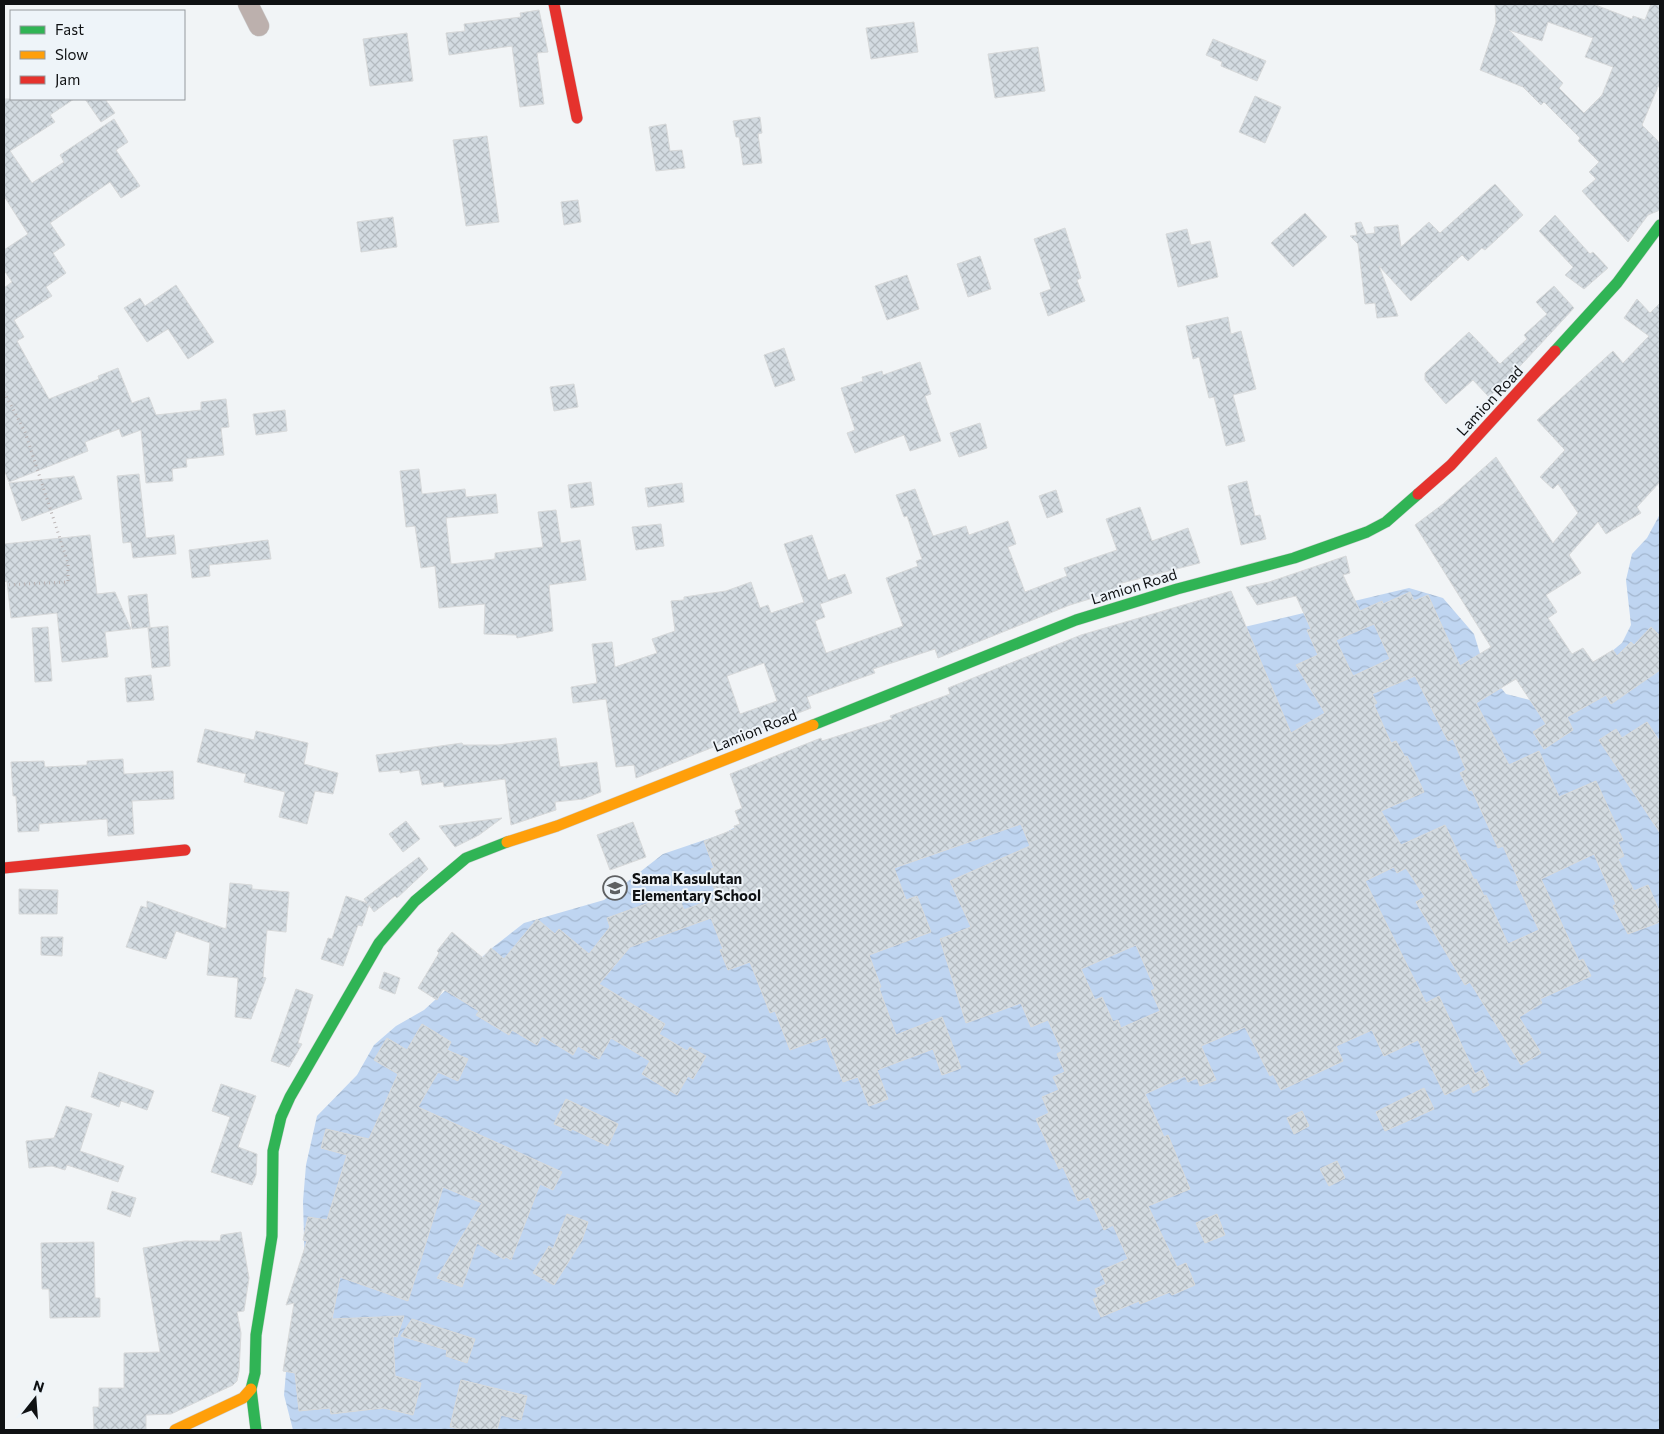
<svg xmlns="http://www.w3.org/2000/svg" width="1664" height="1434" font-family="Commissioner,sans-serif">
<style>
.water{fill:url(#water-waves)}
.building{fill:url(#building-cross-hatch);stroke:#d7d9da;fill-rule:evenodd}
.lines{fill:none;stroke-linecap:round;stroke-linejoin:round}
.street-casing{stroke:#ced0d1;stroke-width:21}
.fast-casing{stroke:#ced0d1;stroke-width:12}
.slow-casing{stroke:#ced0d1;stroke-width:12}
.jam-casing{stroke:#ced0d1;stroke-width:12}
.path{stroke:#bab3b3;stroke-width:3;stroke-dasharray:1 4;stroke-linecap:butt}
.street{stroke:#bcb0ad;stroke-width:20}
.fast{stroke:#30b455;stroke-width:11}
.slow{stroke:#ff9f0a;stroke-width:11}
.jam{stroke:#e5322d;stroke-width:11}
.labels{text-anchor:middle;stroke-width:4;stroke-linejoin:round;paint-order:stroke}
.street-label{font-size:15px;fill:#0f1113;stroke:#eef4f9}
.poi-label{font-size:15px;font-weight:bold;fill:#0f1113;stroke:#eef4f9;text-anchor:start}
</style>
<defs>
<pattern id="water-waves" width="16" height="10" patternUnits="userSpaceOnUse" patternTransform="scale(1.25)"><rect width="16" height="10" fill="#bfd5f1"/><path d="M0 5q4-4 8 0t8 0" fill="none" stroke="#a3b6ce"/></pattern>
<pattern id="building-cross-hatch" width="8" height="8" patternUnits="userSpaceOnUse" patternTransform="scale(1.25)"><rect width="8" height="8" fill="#d3dbe1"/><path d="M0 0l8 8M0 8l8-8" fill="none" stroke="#b4bbc0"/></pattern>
</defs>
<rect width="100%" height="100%" fill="#f1f4f6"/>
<path class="water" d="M 1660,514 L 1660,1430 L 293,1430 L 284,1395 L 288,1349 L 305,1276 L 303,1201 L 306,1165 L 317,1116 L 357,1075 L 374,1045 L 396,1026 L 424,1010 L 492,948 L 524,923 L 604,900 L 663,854 L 725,833 L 830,772 L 1223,632 L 1409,588 L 1443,598 L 1474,634 L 1484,667 L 1506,694 L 1530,700 L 1601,660 L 1622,643 L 1631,625 L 1626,580 L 1632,554 L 1647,538 Z"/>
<g class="building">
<path d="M 1495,4 L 1593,4 L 1632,19 L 1633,16 L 1645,20 L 1651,4 L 1660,4 L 1660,82 L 1642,125 L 1660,143 L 1660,210 L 1648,215 L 1628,242 L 1582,191 L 1596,179 L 1589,172 L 1599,162 L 1578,141 L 1580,138 L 1544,102 L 1541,105 L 1523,87 L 1480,70 L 1496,22 ZM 1548,22 L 1593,38 L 1585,57 L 1613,67 L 1602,95 L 1584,113 L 1559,88 L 1563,83 L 1509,30 L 1542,41 Z"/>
<path d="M 539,10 L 548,52 L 537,53 L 544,104 L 520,107 L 512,46 L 449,55 L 446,33 L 465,31 L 464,24 L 521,17 L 520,13 Z"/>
<path d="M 914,22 L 918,52 L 871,59 L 866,28 Z"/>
<path d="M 407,33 L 413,81 L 370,86 L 363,39 Z"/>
<path d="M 1213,39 L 1266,61 L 1257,81 L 1221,66 L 1222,62 L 1206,55 Z"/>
<path d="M 1038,47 L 1045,91 L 995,98 L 988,54 Z"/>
<path d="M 1255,96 L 1281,107 L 1265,143 L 1239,132 Z"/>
<path d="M 4,99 L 74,99 L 50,115 L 55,122 L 10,151 L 32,183 L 64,162 L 60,155 L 114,119 L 128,142 L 116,150 L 140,186 L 121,198 L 110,182 L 50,223 L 65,245 L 53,253 L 66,273 L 46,287 L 52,296 L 14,320 L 24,337 L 17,341 L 49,399 L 99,379 L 98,376 L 118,368 L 132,403 L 149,397 L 156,415 L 201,410 L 201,402 L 226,399 L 229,427 L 221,428 L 224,455 L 186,459 L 187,467 L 172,469 L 173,481 L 146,483 L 141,430 L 122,437 L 119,429 L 85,442 L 88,451 L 9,482 L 4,470 L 4,288 L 12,282 L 4,270 L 4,250 L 28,234 L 4,196 Z"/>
<path d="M 85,99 L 105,99 L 115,113 L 101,122 Z"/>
<path d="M 760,117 L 762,133 L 758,134 L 762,163 L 743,165 L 739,137 L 736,137 L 733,121 Z"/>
<path d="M 666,124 L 670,151 L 682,150 L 685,168 L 656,171 L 649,127 Z"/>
<path d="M 487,136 L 499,222 L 466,226 L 453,140 Z"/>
<path d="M 1495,184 L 1523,215 L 1485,250 L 1482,248 L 1468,261 L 1462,255 L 1411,301 L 1379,266 L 1398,316 L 1377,318 L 1375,303 L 1365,304 L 1358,244 L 1350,236 L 1357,235 L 1355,223 L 1361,222 L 1366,234 L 1375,233 L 1374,227 L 1398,225 L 1401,247 L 1429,222 L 1440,233 Z"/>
<path d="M 578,200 L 581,222 L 564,225 L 561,202 Z"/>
<path d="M 1305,213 L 1327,237 L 1293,267 L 1271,243 Z"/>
<path d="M 1555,215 L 1590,254 L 1593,252 L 1608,268 L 1584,289 L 1565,275 L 1573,267 L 1539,231 Z"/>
<path d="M 393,217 L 397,247 L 361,252 L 357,222 Z"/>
<path d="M 1065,228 L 1081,278 L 1077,280 L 1085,301 L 1048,316 L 1040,293 L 1051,289 L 1034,239 Z"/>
<path d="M 1187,229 L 1191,245 L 1210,241 L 1218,277 L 1178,287 L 1166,234 Z"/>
<path d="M 980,256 L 991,289 L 968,297 L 957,264 Z"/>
<path d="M 907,275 L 919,309 L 887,320 L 875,286 Z"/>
<path d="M 176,285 L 214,342 L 188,359 L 168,329 L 147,342 L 124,308 L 140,298 L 145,306 Z"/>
<path d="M 1554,286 L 1574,308 L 1509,378 L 1489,397 L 1473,380 L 1446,404 L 1425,380 L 1425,373 L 1469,332 L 1500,364 L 1527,339 L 1524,335 L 1547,314 L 1536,302 Z"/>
<path d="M 1637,299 L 1650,313 L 1660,303 L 1660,482 L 1637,507 L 1641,513 L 1606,534 L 1598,522 L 1569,555 L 1581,573 L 1546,595 L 1557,612 L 1548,618 L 1572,654 L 1583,648 L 1593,662 L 1613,650 L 1617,656 L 1631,642 L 1634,645 L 1651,627 L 1660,636 L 1660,670 L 1611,704 L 1606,695 L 1567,717 L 1573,730 L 1544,749 L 1533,732 L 1546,724 L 1516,679 L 1476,703 L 1509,765 L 1539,751 L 1559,797 L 1596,781 L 1623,840 L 1618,842 L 1624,856 L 1618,859 L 1634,891 L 1648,885 L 1660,913 L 1660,922 L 1628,934 L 1613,906 L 1616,904 L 1594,854 L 1541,879 L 1579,961 L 1583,959 L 1591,976 L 1540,999 L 1542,1003 L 1519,1017 L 1541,1053 L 1521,1065 L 1470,982 L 1465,985 L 1416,902 L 1425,897 L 1406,868 L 1397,873 L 1394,867 L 1365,881 L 1426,1003 L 1439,996 L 1475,1074 L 1482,1070 L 1489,1085 L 1473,1093 L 1469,1083 L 1445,1095 L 1418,1040 L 1384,1056 L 1372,1030 L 1336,1046 L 1343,1061 L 1281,1090 L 1273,1074 L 1270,1076 L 1245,1027 L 1201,1046 L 1216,1080 L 1200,1086 L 1197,1078 L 1188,1082 L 1185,1076 L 1145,1094 L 1164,1137 L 1168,1135 L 1190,1189 L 1148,1206 L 1177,1267 L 1186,1263 L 1195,1285 L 1172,1295 L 1170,1292 L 1140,1304 L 1139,1301 L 1101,1317 L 1093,1299 L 1098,1297 L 1095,1289 L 1106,1284 L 1100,1271 L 1128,1259 L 1113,1225 L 1104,1230 L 1089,1197 L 1078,1201 L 1063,1167 L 1059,1169 L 1036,1119 L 1049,1113 L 1042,1097 L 1059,1090 L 1053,1077 L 1065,1072 L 1057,1054 L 1062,1051 L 1048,1020 L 1031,1027 L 1021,1003 L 966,1023 L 940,939 L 971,927 L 950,881 L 1030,846 L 1021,824 L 894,868 L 906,900 L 917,896 L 931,932 L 869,955 L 881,987 L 879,988 L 896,1035 L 942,1017 L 961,1068 L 942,1075 L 933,1049 L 877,1070 L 888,1099 L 869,1106 L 858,1077 L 843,1082 L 826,1037 L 790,1050 L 775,1011 L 770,1013 L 750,962 L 728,970 L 720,950 L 723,949 L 711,918 L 630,947 L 599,984 L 665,1024 L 659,1034 L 687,1051 L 690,1047 L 706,1056 L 693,1079 L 688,1076 L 677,1095 L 642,1074 L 650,1061 L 611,1038 L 599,1059 L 578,1046 L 573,1055 L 542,1036 L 537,1045 L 512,1030 L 509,1035 L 476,1015 L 479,1011 L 443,989 L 437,1000 L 418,988 L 439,953 L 437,951 L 452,932 L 483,958 L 491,948 L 504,959 L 537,919 L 555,934 L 559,929 L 589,954 L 610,927 L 607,918 L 677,893 L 684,910 L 718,897 L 713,886 L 717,884 L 711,869 L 714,868 L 704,841 L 735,829 L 734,826 L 740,824 L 735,811 L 742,808 L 730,774 L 821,738 L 822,741 L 892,719 L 890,716 L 950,694 L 948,688 L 1081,635 L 1231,591 L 1291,733 L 1325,713 L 1296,665 L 1318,655 L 1307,630 L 1311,629 L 1296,596 L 1257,605 L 1246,587 L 1269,582 L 1346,556 L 1350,573 L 1343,575 L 1360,611 L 1382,601 L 1383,604 L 1410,592 L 1414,601 L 1428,595 L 1460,666 L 1491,647 L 1415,525 L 1443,504 L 1496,457 L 1553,543 L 1578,513 L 1558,484 L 1553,489 L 1540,477 L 1565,450 L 1537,420 L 1613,351 L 1623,363 L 1649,336 L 1624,318 ZM 1374,624 L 1390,659 L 1353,676 L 1336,640 ZM 1415,676 L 1448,741 L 1453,739 L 1466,770 L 1460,773 L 1469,791 L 1472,790 L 1498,848 L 1503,846 L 1519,881 L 1516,882 L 1539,930 L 1508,944 L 1486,895 L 1484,896 L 1476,879 L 1474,880 L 1465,860 L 1462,861 L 1445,825 L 1401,845 L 1381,811 L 1424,792 L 1407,756 L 1405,757 L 1396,741 L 1391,743 L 1374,705 L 1377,703 L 1372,694 ZM 1136,945 L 1155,989 L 1151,991 L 1160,1011 L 1121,1028 L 1118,1020 L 1113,1022 L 1102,997 L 1095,1000 L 1081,969 Z"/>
<path d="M 1228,317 L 1231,334 L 1241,331 L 1256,389 L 1233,395 L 1245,441 L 1226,446 L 1214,397 L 1209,398 L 1199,357 L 1193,359 L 1186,326 Z"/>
<path d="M 784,348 L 795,380 L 775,387 L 764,355 Z"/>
<path d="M 920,362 L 931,394 L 925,396 L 941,441 L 910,451 L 904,435 L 855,453 L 847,433 L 855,430 L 841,388 L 863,381 L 862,377 L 882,371 L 883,375 Z"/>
<path d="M 574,384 L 578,407 L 554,411 L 550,387 Z"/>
<path d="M 285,410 L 287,431 L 256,435 L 253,414 Z"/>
<path d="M 980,423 L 987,448 L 959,457 L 950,433 Z"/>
<path d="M 419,469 L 422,494 L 465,489 L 466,497 L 496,494 L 498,513 L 446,518 L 451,564 L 495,559 L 495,553 L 543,547 L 538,512 L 556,510 L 561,543 L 580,540 L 586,580 L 549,585 L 553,631 L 517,638 L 516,635 L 484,634 L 485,604 L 439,608 L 435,566 L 421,568 L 415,526 L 406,527 L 400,471 Z"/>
<path d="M 139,474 L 146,538 L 174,535 L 176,554 L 133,558 L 131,542 L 123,543 L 117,476 Z"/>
<path d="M 74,476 L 82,499 L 22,521 L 9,483 Z"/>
<path d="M 1247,481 L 1255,516 L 1260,515 L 1266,539 L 1241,545 L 1228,486 Z"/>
<path d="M 591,482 L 594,505 L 571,508 L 568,485 Z"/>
<path d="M 682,483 L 684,502 L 648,507 L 645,488 Z"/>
<path d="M 915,489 L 933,536 L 966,526 L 969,535 L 1008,521 L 1016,544 L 1008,547 L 1025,592 L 1067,576 L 1064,568 L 1117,550 L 1106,519 L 1140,507 L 1152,541 L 1188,528 L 1200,563 L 1118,584 L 1119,590 L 1070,605 L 938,658 L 935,649 L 873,669 L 875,673 L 807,697 L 811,708 L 636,778 L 634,765 L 616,767 L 606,699 L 573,703 L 571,687 L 597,683 L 592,644 L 612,642 L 615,667 L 657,653 L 652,639 L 675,631 L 671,601 L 684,600 L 684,597 L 726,591 L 751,582 L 760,608 L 768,605 L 771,613 L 804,602 L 784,544 L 812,535 L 828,580 L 845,574 L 852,593 L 820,604 L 825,617 L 815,621 L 826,653 L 903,626 L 886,578 L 918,566 L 916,561 L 922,559 L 907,516 L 904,517 L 896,495 ZM 764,663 L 777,701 L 740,714 L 727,676 Z"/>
<path d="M 1056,490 L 1063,512 L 1047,518 L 1039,496 Z"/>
<path d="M 661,524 L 664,546 L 636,550 L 632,527 Z"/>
<path d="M 90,535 L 97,594 L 115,592 L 131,629 L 105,632 L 108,657 L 62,662 L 57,613 L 11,618 L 7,581 L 4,582 L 4,544 Z"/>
<path d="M 268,540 L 271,559 L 209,565 L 210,576 L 192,578 L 189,550 Z"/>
<path d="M 147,594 L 150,627 L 132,629 L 128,596 Z"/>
<path d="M 168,626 L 170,666 L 152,668 L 148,628 Z"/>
<path d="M 48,627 L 52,681 L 35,682 L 32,628 Z"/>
<path d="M 151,675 L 154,700 L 127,702 L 125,678 Z"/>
<path d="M 1647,722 L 1660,742 L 1660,833 L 1599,740 L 1616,729 L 1622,738 Z"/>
<path d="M 205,729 L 254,740 L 256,731 L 308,743 L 304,764 L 338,773 L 333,794 L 315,791 L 307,824 L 279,817 L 285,792 L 244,782 L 246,774 L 197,762 Z"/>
<path d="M 556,738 L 560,767 L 597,762 L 601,792 L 583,799 L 555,802 L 556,810 L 511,825 L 505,779 L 444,787 L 443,782 L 422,785 L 419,770 L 400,773 L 400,770 L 379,772 L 376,755 L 462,743 L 463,745 L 498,745 Z"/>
<path d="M 123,759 L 124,774 L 173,771 L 174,799 L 132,801 L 134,834 L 108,836 L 107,819 L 39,824 L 39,831 L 18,832 L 16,796 L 13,796 L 11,762 L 44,761 L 45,767 L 87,765 L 87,761 Z"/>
<path d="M 502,818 L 479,835 L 455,847 L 439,826 Z"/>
<path d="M 406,821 L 420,839 L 403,852 L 389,834 Z"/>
<path d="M 633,822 L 646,857 L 610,870 L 597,835 Z"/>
<path d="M 419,857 L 428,869 L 397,898 L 395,896 L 374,912 L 369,905 L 362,926 L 358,925 L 343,966 L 321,959 L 328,938 L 332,939 L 346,896 L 367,903 L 364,899 Z"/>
<path d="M 230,883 L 252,885 L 252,889 L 289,892 L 286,932 L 267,930 L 263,977 L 266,978 L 251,1019 L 235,1017 L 238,978 L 207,975 L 210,943 L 176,931 L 166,959 L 126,947 L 141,906 L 147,908 L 147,901 L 226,929 Z"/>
<path d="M 19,889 L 58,890 L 57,914 L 19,914 Z"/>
<path d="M 41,937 L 63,937 L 62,956 L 41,955 Z"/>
<path d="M 384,972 L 400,978 L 395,994 L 379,988 Z"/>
<path d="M 296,989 L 313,995 L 298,1043 L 302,1044 L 289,1067 L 271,1061 Z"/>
<path d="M 422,1024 L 451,1042 L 447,1050 L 468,1059 L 458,1081 L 438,1072 L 418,1107 L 562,1172 L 553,1190 L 540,1184 L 511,1260 L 506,1257 L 504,1259 L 477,1243 L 462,1287 L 437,1278 L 482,1203 L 443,1187 L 408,1301 L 340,1277 L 332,1319 L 404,1316 L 397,1337 L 393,1336 L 395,1376 L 421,1383 L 413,1415 L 383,1408 L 331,1414 L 330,1408 L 299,1411 L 295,1373 L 283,1371 L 294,1303 L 286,1305 L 307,1241 L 303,1240 L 308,1217 L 327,1220 L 347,1155 L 321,1148 L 326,1129 L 369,1139 L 398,1074 L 374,1060 L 387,1038 L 407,1050 Z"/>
<path d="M 99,1072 L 154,1091 L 147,1110 L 121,1101 L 119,1107 L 91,1097 Z"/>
<path d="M 221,1084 L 256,1096 L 238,1147 L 257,1154 L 256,1175 L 252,1185 L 211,1172 L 230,1117 L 212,1111 Z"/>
<path d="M 1424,1088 L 1434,1109 L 1385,1131 L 1376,1112 Z"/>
<path d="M 566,1099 L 618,1124 L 608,1146 L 572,1129 L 571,1131 L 554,1124 Z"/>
<path d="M 66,1106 L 92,1114 L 80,1151 L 124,1166 L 118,1182 L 67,1165 L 65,1170 L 52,1166 L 29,1168 L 26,1141 L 54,1138 Z"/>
<path d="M 1302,1111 L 1309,1126 L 1294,1134 L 1287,1118 Z"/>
<path d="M 1337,1161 L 1345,1178 L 1329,1186 L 1320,1169 Z"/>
<path d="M 112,1191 L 136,1198 L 130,1217 L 107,1209 Z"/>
<path d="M 567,1214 L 588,1222 L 582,1240 L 554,1285 L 533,1273 L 549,1246 L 553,1249 Z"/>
<path d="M 1217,1214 L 1225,1235 L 1205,1243 L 1196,1223 Z"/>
<path d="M 241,1232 L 249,1278 L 244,1311 L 237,1312 L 241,1333 L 239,1371 L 237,1381 L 233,1385 L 171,1414 L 146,1415 L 146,1430 L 94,1430 L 93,1407 L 99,1407 L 99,1388 L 124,1388 L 124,1353 L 160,1352 L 143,1248 L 185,1241 L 220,1241 L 221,1235 Z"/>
<path d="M 94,1242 L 95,1298 L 100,1298 L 100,1317 L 50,1318 L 49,1289 L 42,1289 L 41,1243 Z"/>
<path d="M 412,1319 L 475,1339 L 467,1363 L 446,1356 L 447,1350 L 401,1336 Z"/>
<path d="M 461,1380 L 527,1396 L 521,1420 L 501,1415 L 497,1430 L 464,1430 L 450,1427 Z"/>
</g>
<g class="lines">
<g class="street-casing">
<path id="street" d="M 248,4 L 259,26"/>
</g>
<g class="fast-casing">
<g id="fast">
<path d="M 1555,351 L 1617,283 L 1660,225"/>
<path d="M 813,725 L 1076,620 L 1177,589 L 1294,558 L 1367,532 L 1386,522 L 1418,494"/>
<path d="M 256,1430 L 251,1389 L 255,1373 L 256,1335 L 272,1236 L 273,1151 L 281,1117 L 290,1097 L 379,943 L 415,901 L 466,858 L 507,842"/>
</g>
</g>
<g class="slow-casing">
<g id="slow">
<path d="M 507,842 L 557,826 L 813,725"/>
<path d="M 175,1430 L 243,1398 L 251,1389"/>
</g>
</g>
<g class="jam-casing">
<g id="jam">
<path d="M 554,4 L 577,118"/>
<path d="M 1418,494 L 1451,465 L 1555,351"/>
<path d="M 4,868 L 185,850"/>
</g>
</g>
<path class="path" d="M 4,392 L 25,432 L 68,563 L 68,582 L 4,585"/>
<use href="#street" class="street"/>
<use href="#fast" class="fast"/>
<use href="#slow" class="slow"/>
<use href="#jam" class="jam"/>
</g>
<defs>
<g id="school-ring" transform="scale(1.25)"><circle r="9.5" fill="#eef4f9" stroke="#5e6062" stroke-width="1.5"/><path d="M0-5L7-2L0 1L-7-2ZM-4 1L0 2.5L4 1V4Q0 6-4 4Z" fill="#5e6062"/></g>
</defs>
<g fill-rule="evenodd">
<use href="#school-ring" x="615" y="888"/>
</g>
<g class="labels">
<g class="street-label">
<text transform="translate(1490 401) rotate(-47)" y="5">Lamion Road</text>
<text transform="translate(1134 587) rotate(-17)" y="5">Lamion Road</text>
<text transform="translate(755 731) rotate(-22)" y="5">Lamion Road</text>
</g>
<g class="poi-label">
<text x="632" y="884">Sama Kasulutan<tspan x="632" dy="17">Elementary School</tspan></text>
</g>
</g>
<rect width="1664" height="1434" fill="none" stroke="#0f1113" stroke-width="10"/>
<rect x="10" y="10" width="175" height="90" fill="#eef4f9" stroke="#95999d"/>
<rect x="20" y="26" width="25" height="8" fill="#30b455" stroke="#95999d"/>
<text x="55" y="35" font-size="15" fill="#0f1113">Fast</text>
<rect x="20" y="51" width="25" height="8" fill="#ff9f0a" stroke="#95999d"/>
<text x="55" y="60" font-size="15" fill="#0f1113">Slow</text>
<rect x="20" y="76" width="25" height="8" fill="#e5322d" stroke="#95999d"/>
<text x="55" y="85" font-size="15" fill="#0f1113">Jam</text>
<g transform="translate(35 1399) rotate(17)" stroke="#eef4f9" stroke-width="4" paint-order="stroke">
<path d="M0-4L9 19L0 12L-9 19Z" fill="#0f1113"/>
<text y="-8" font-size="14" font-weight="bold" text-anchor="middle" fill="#0f1113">N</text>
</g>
</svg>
